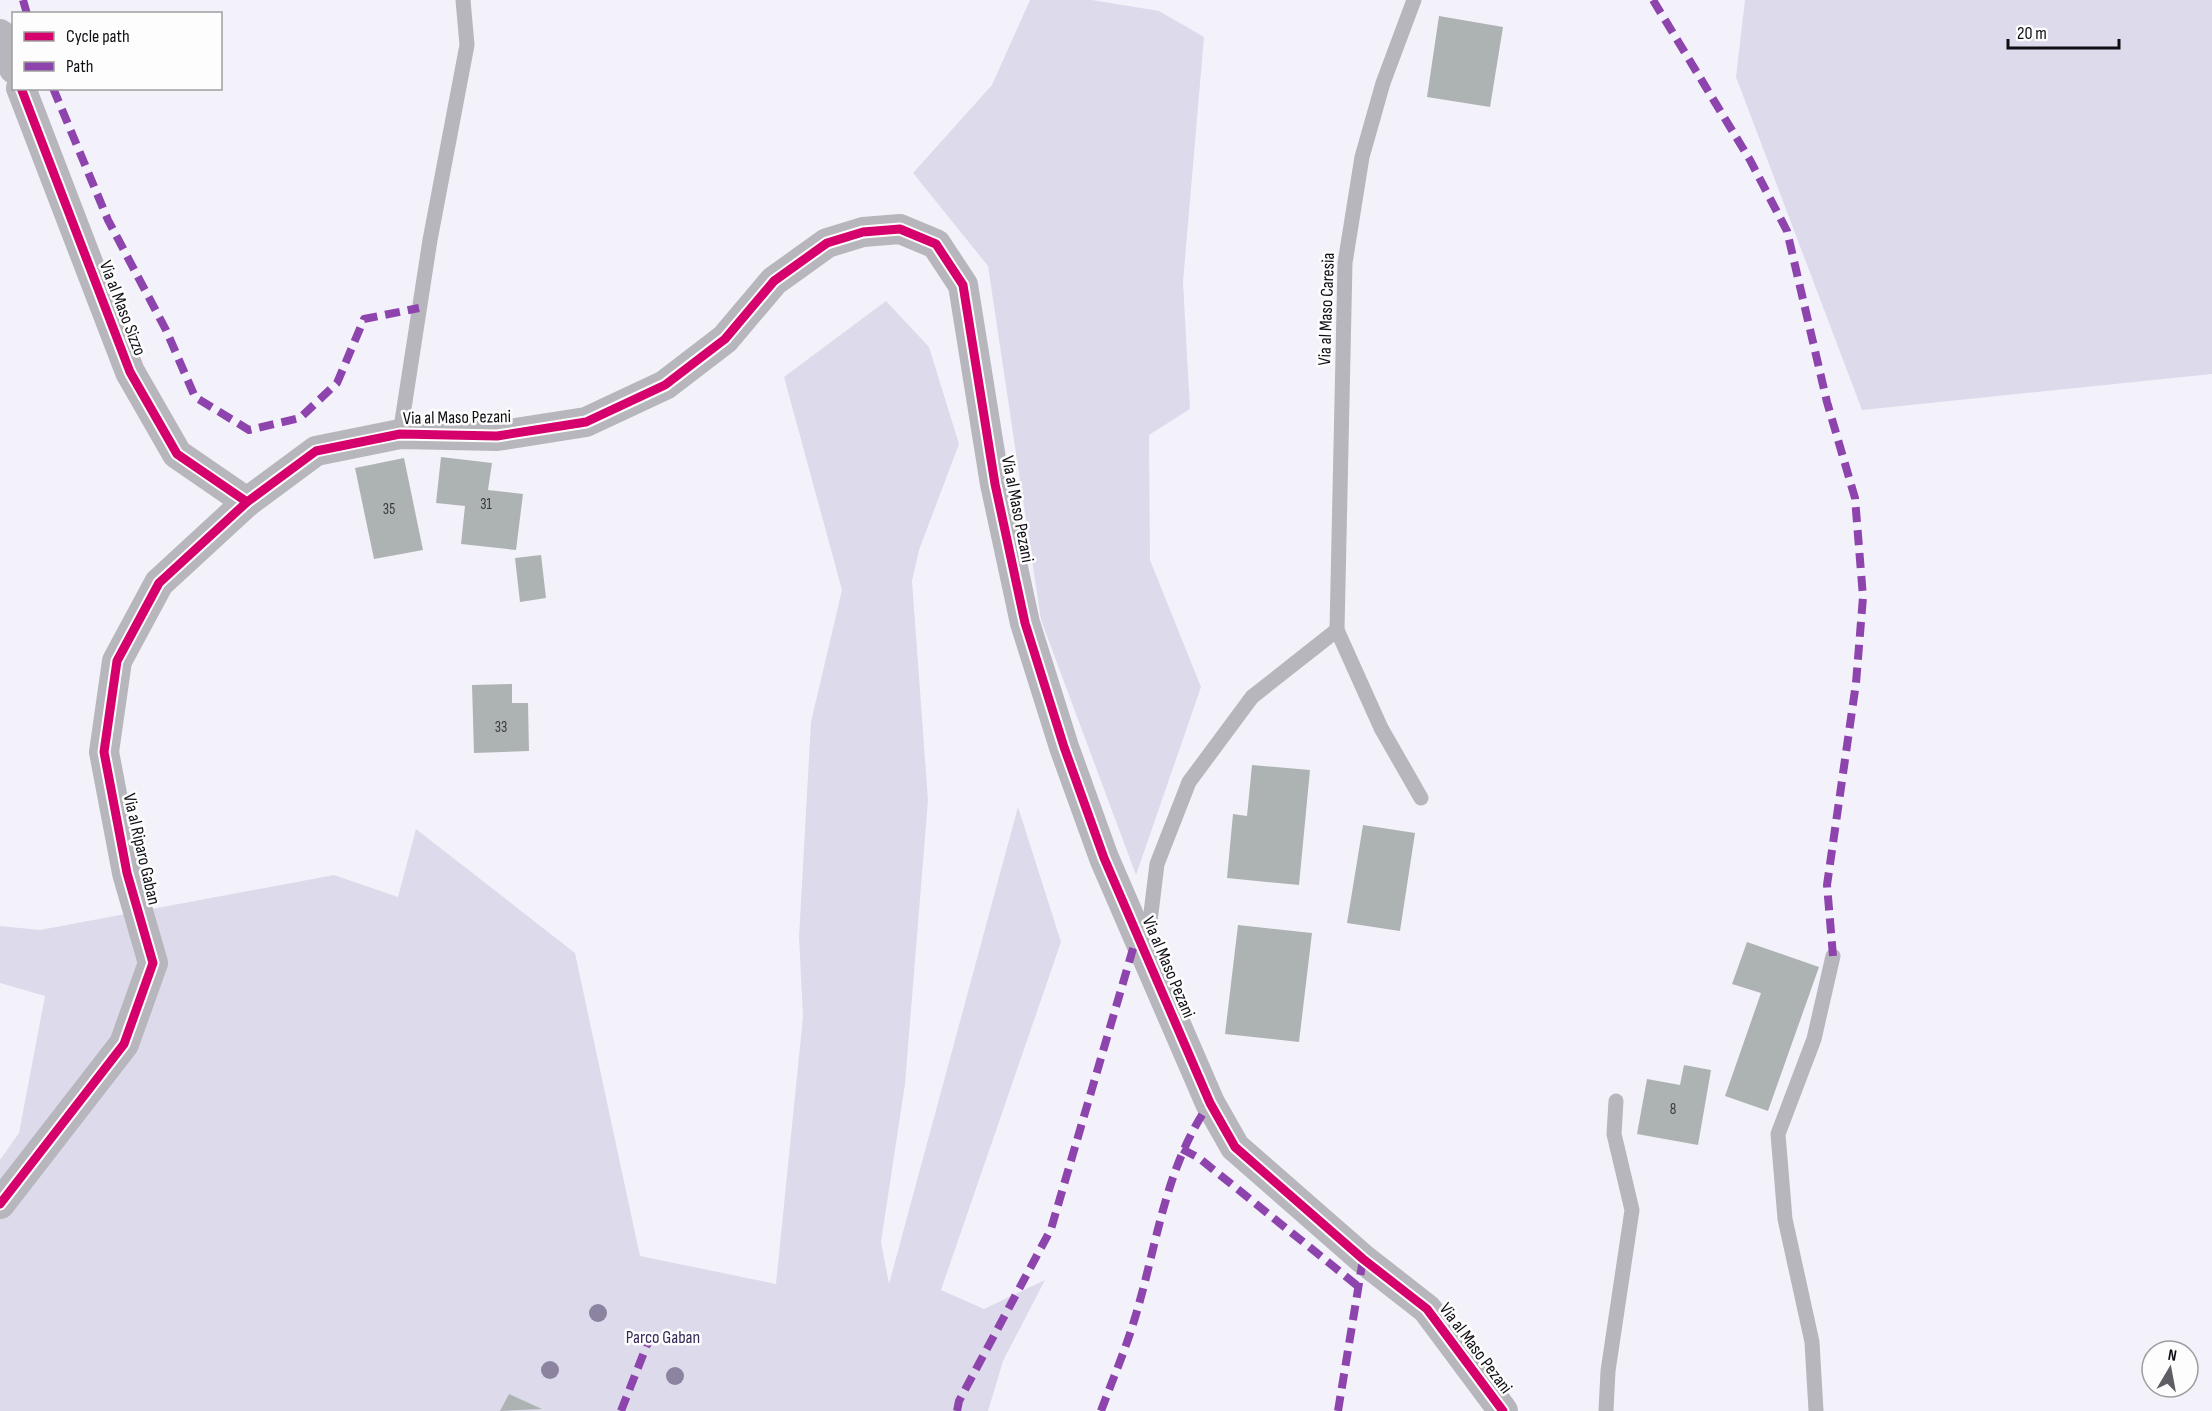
<svg xmlns="http://www.w3.org/2000/svg" width="2212" height="1411" font-family="'Sofia Sans Condensed',sans-serif">
<style>
.green{fill:#dddaeb}
.building{fill:#adb3b3}
.lines{fill:none;stroke-linecap:round;stroke-linejoin:round}
.service{stroke:#b7b6bc;stroke-width:15}
.minor{stroke:#b7b6bc;stroke-width:30}
.quiet{stroke:#8e44ad;stroke-width:8;stroke-dasharray:15 8;stroke-linecap:butt}
.cycleway-casing{stroke:#fdfdfd;stroke-width:13}
.cycleway{stroke:#d6006c;stroke-width:9}
.tree{fill:#8c83a1}
.labels{text-anchor:middle;stroke-width:5;stroke-linejoin:round;paint-order:stroke}
.number-label{font-size:15px;fill:#36373b}
.street-label{font-size:18px;fill:#0f0e13;stroke:#fdfdfd}
.park-label{font-size:18px;fill:#372958;stroke:#fdfdfd}
</style>
<rect width="100%" height="100%" fill="#f3f2fa"/>
<g class="green">
<path d="M 1030,0 L 1092,0 L 1159,11 L 1204,37 L 1183,282 L 1190,409 L 1149,435 L 1150,560 L 1201,687 L 1136,875 L 1041,620 L 988,266 L 913,173 L 992,85 Z"/>
<path d="M 1745,0 L 2212,0 L 2212,374 L 1862,410 L 1736,77 Z"/>
<path d="M 886,301 L 929,347 L 959,444 L 919,550 L 912,581 L 928,800 L 905,1084 L 881,1242 L 889,1284 L 1018,807 L 1061,942 L 941,1290 L 984,1309 L 1045,1280 L 1003,1361 L 988,1411 L 0,1411 L 0,1160 L 19,1133 L 45,996 L 0,983 L 0,926 L 40,930 L 334,875 L 398,897 L 416,829 L 575,953 L 640,1256 L 776,1284 L 803,1017 L 799,937 L 811,722 L 842,590 L 784,377 Z"/>
</g>
<g class="building">
<path d="M 1439,16 L 1503,27 L 1490,107 L 1427,97 Z"/>
<path d="M 441,457 L 492,463 L 488,490 L 523,494 L 516,550 L 461,544 L 465,506 L 436,503 Z"/>
<path d="M 404,458 L 423,550 L 374,559 L 355,468 Z"/>
<path d="M 541,555 L 546,598 L 520,602 L 515,558 Z"/>
<path d="M 512,684 L 512,703 L 528,703 L 529,751 L 474,753 L 472,685 Z"/>
<path d="M 1252,765 L 1310,770 L 1299,885 L 1227,878 L 1233,814 L 1247,816 Z"/>
<path d="M 1363,825 L 1415,833 L 1400,931 L 1347,923 Z"/>
<path d="M 1238,925 L 1312,933 L 1299,1042 L 1225,1034 Z"/>
<path d="M 1747,942 L 1819,967 L 1768,1111 L 1725,1096 L 1761,993 L 1732,984 Z"/>
<path d="M 1684,1065 L 1711,1070 L 1698,1145 L 1637,1134 L 1647,1079 L 1680,1085 Z"/>
<path d="M 509,1394 L 542,1409 L 500,1411 Z"/>
</g>
<g class="lines">
<g class="service">
<path d="M 400,434 L 430,240 L 467,45 L 463,0"/>
<path d="M 1337,630 L 1345,263 L 1362,157 L 1383,83 L 1414,0"/>
<path d="M 1147,946 L 1157,864 L 1189,782 L 1252,697 L 1337,630 L 1381,728 L 1421,798"/>
<path d="M 1606,1411 L 1608,1371 L 1632,1210 L 1614,1134 L 1616,1101"/>
<path d="M 1816,1411 L 1812,1342 L 1785,1219 L 1778,1134 L 1814,1039 L 1833,956"/>
</g>
<g class="minor">
<path d="M 0,34 L 14,69"/>
<path d="M 21,88 L 130,372 L 177,454 L 247,502"/>
<path d="M 0,1204 L 124,1044 L 153,963 L 127,873 L 104,752 L 117,661 L 159,583 L 247,502 L 316,451 L 400,434 L 497,436 L 586,422 L 665,385 L 725,339 L 774,281 L 827,243 L 863,232 L 900,229 L 936,244 L 963,285 L 995,484 L 1025,623 L 1064,747 L 1104,858 L 1210,1103 L 1235,1147 L 1363,1259 L 1427,1309 L 1503,1411"/>
</g>
<g class="quiet">
<path d="M 23,0 L 27,14"/>
<path d="M 1653,0 L 1750,160 L 1787,231 L 1827,402 L 1855,498 L 1863,597 L 1856,683 L 1827,885 L 1833,956"/>
<path d="M 53,88 L 108,220 L 166,330 L 195,397 L 249,430 L 300,418 L 337,383 L 364,319 L 419,308"/>
<path d="M 1182,1149 L 1199,1158 L 1359,1287"/>
<path d="M 621,1411 L 650,1337"/>
<path d="M 957,1411 L 959,1401 L 1051,1229 L 1137,935"/>
<path d="M 1101,1411 C 1112,1381 1125,1351 1134,1321 C 1157,1247 1164,1168 1210,1103"/>
<path d="M 1338,1411 L 1363,1259"/>
</g>
<g class="cycleway-casing">
<g id="cycleway">
<path d="M 21,88 L 130,372 L 177,454 L 247,502"/>
<path d="M 0,1204 L 124,1044 L 153,963 L 127,873 L 104,752 L 117,661 L 159,583 L 247,502 L 316,451 L 400,434 L 497,436 L 586,422 L 665,385 L 725,339 L 774,281 L 827,243 L 863,232 L 900,229 L 936,244 L 963,285 L 995,484 L 1025,623 L 1064,747 L 1104,858 L 1210,1103 L 1235,1147 L 1363,1259 L 1427,1309 L 1503,1411"/>
</g>
</g>
<use href="#cycleway" class="cycleway"/>
</g>
<g class="tree">
<circle cx="598" cy="1313" r="9"/>
<circle cx="550" cy="1370" r="9"/>
<circle cx="675" cy="1376" r="9"/>
</g>
<g class="labels">
<g class="number-label">
<text x="486" y="509">31</text>
<text x="389" y="514">35</text>
<text x="501" y="732">33</text>
<text x="1673" y="1114">8</text>
</g>
<g class="street-label">
<text transform="translate(123 308) rotate(69)" y="6">Via al Maso Sizzo</text>
<text transform="translate(1326 309) rotate(-88)" y="6">Via al Maso Caresia</text>
<text transform="translate(457 417) rotate(-1)" y="6">Via al Maso Pezani</text>
<text transform="translate(1018 509) rotate(79)" y="6">Via al Maso Pezani</text>
<text transform="translate(142 849) rotate(77)" y="6">Via al Riparo Gaban</text>
<text transform="translate(1169 967) rotate(67)" y="6">Via al Maso Pezani</text>
<text transform="translate(1476 1348) rotate(53)" y="6">Via al Maso Pezani</text>
</g>
<g class="park-label">
<text x="663" y="1343">Parco Gaban</text>
</g>
</g>
<rect x="12" y="12" width="210" height="78" fill="#fdfdfd" stroke="#9e9d9f" stroke-width="1.5"/>
<rect x="24" y="32" width="30" height="9" fill="#d6006c" stroke="#9e9d9f" stroke-width="1.5"/>
<text x="66" y="42" font-size="18" fill="#0f0e13">Cycle path</text>
<rect x="24" y="62" width="30" height="9" fill="#8e44ad" stroke="#9e9d9f" stroke-width="1.5"/>
<text x="66" y="72" font-size="18" fill="#0f0e13">Path</text>
<g transform="translate(2170 1369) rotate(10)"><circle r="28" fill="#fdfdfd" stroke="#9e9d9f" stroke-width="1.5"/>
<path d="M0-4.5L10 22L0 15L-10 22Z" fill="#5f5e64"/>
<text y="-9" font-size="16" font-weight="bold" text-anchor="middle" fill="#0f0e13">N</text>
</g>
<path d="M2008 39v9h111v-9" fill="none" stroke="#0f0e13" stroke-width="3"/>
<text x="2017" y="39" font-size="18" fill="#0f0e13" stroke="#fdfdfd" stroke-width="4.5" paint-order="stroke">20 m</text>
</svg>
